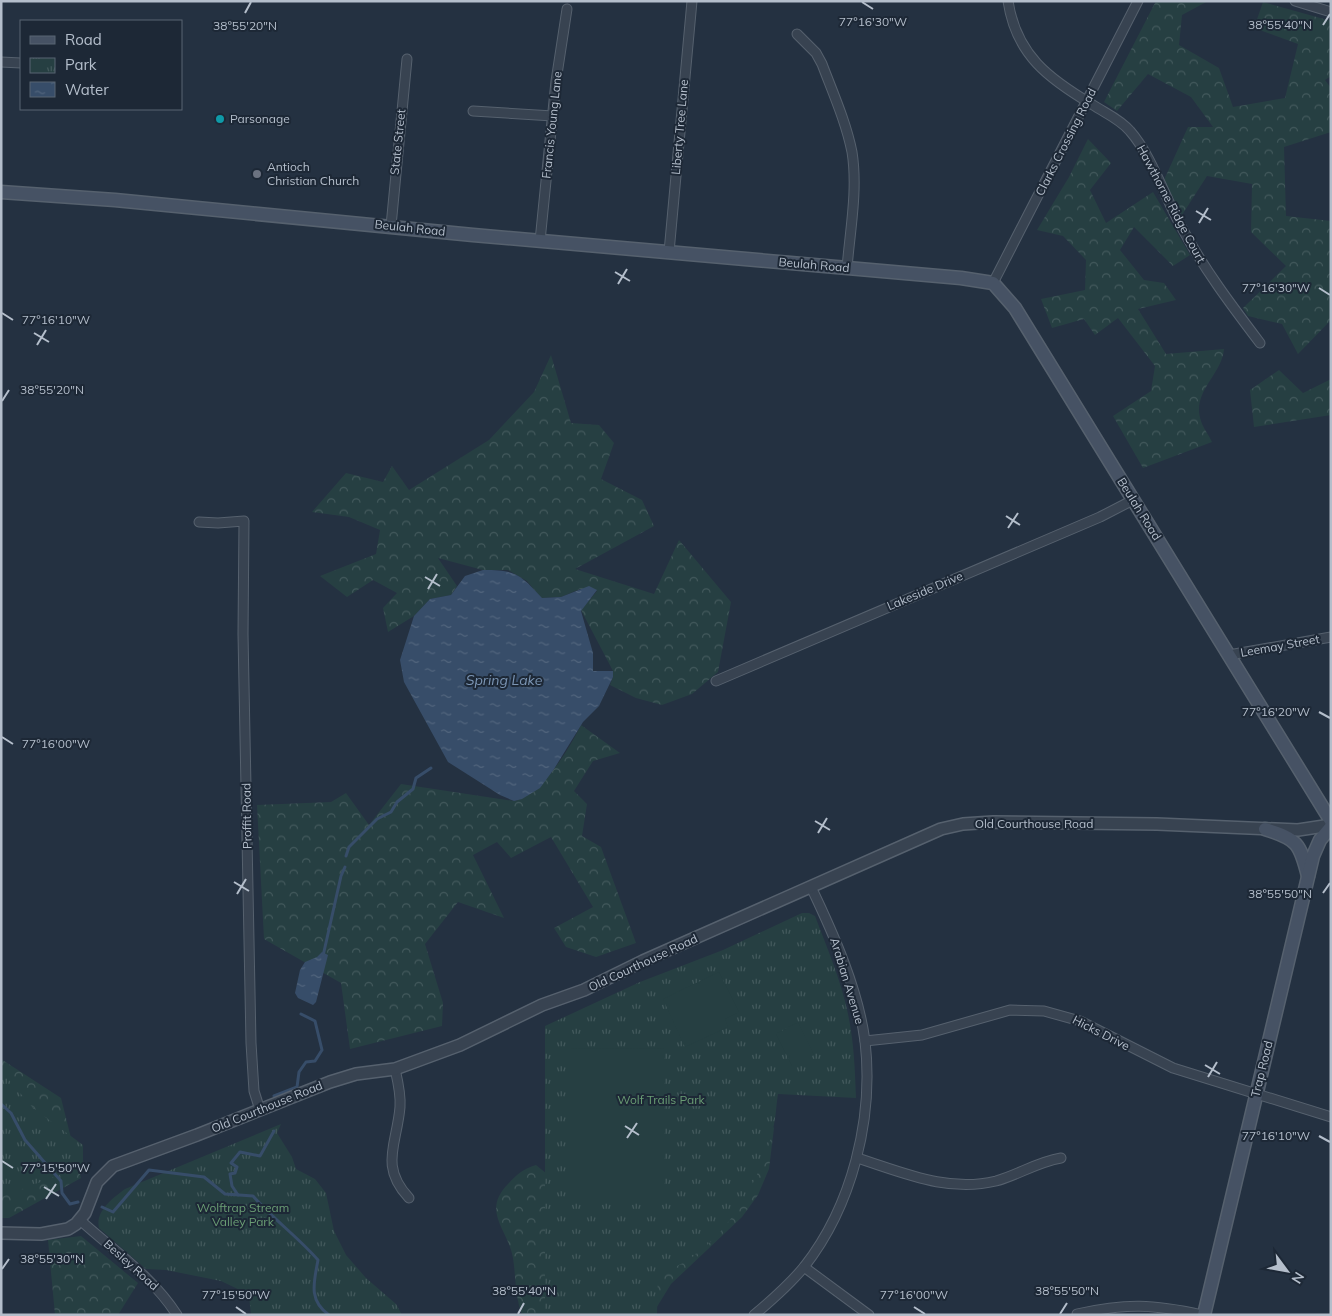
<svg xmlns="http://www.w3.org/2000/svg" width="1332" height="1316" font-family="Mulish,sans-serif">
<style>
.forest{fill:url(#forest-crowns)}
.park{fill:url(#park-tufts)}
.pitch{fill:#263f42}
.water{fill:url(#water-ripples)}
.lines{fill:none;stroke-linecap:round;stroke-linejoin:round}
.stream{stroke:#374d69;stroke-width:3}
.minor-casing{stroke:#56616e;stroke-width:11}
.tertiary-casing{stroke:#56616e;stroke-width:14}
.secondary-casing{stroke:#56616e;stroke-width:15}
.minor{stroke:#384351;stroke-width:9}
.tertiary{stroke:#384351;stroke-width:11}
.secondary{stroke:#465264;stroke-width:12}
.ticks{fill:none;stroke:#b4becb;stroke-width:2}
.culture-dot{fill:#0f9aa8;stroke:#1d2836;stroke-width:2}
.worship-dot{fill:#6b7280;stroke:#1d2836;stroke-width:2}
.labels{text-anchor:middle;stroke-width:4;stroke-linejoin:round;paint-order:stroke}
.poi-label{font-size:12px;fill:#b4becb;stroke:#1d2836;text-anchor:start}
.street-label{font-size:12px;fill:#b4becb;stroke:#1d2836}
.park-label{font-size:12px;fill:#6a9d74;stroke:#1d2836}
.water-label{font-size:14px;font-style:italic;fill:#7b95b4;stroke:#1d2836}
.ticks-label{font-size:12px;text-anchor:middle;fill:#b4becb;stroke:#1d2836;stroke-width:4;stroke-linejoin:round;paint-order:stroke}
</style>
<defs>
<pattern id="forest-crowns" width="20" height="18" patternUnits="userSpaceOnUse" patternTransform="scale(1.25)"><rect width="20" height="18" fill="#263f42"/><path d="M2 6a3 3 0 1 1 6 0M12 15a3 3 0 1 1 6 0" fill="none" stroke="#43595c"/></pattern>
<pattern id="park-tufts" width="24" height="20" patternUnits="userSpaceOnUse" patternTransform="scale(1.25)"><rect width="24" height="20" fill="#263f42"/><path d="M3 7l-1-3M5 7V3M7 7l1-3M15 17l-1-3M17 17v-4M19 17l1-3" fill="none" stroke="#43595c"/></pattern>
<pattern id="water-ripples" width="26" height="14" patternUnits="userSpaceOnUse" patternTransform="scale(1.25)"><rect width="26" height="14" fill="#374d69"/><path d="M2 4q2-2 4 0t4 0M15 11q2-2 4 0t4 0" fill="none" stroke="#52657d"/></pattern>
</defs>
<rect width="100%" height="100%" fill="#243141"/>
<g class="forest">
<path d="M 1156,1 L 1208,1 L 1182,15 L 1179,45 L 1219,68 L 1233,107 L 1285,98 L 1298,44 L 1254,28 L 1263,2 L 1331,21 L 1331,76 L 1325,80 L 1331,88 L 1331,132 L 1284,147 L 1286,216 L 1331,221 L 1331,320 L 1298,354 L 1282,324 L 1248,316 L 1243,308 L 1286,266 L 1251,232 L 1252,184 L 1207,176 L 1182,215 L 1164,180 L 1188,127 L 1213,127 L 1191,97 L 1148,74 L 1117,111 L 1104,102 Z"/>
<path d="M 1088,139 L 1111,163 L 1090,190 L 1106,223 L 1153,192 L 1190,255 L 1173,266 L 1134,227 L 1120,250 L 1144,280 L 1164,283 L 1176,300 L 1138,309 L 1166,354 L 1224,349 C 1222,375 1191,392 1201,421 C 1203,428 1209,435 1212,442 L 1143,468 L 1113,416 L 1151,391 L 1155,366 L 1118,318 L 1095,335 L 1084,319 L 1052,328 L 1041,299 L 1085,290 L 1086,260 L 1063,236 L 1037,230 L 1069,177 Z"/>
<path d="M 551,355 L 571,423 L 599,425 L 614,443 L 601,479 L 642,500 L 654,526 L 575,569 L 654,594 L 679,540 L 731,602 L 718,672 L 692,694 L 662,705 L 636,698 L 610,685 L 613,677 L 613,671 L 581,610 L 597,591 L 580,589 L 561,597 L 541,598 L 527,581 L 508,570 L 483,570 L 438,558 L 457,586 L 451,595 L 430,599 L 414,616 L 388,632 L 383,608 L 397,593 L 373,580 L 347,597 L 320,576 L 376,554 L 380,530 L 349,517 L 312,512 L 346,473 L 383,482 L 392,466 L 409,490 L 489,440 L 534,392 Z"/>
<path d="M 1279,370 L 1303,393 L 1331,379 L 1331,415 L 1254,427 L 1250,390 Z"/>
<path d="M 581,725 L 620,753 L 593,761 L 574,791 L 587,804 L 582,836 L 601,847 L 636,943 L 596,957 L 566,947 L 554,928 L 593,907 L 551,837 L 511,858 L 497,842 L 473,855 L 504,918 L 458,902 L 425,944 L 443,1003 L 442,1026 L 350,1049 L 341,983 L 264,939 L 257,805 L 331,802 L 346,793 L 369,825 L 401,784 L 514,801 C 540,797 570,748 581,725 Z"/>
<path d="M 1,1059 L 61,1098 L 81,1178 L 9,1218 L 1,1218 Z"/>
<path d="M 755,1105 L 774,1128 L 769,1169 L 758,1195 L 742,1217 L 671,1284 L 652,1315 L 522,1315 C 515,1296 516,1278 513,1258 C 508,1229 481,1212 508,1184 C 517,1174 523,1169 536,1165 L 558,1183 Z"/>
<path d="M 81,1236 L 138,1283 L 118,1315 L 55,1315 L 48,1240 Z"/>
</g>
<g class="park">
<path d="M 802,913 L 809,913 L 815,916 C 827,948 841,980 848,1014 C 854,1042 855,1070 856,1098 L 778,1094 C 776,1106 776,1118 773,1129 C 762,1178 724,1244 677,1266 C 672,1268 664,1268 658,1268 L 657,1315 L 545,1315 L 545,1026 L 640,982 L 723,950 Z"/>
<path d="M 1,1071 L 33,1108 L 83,1145 L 83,1166 L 1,1197 Z"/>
<path d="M 281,1124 L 277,1133 L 292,1157 L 296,1169 L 315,1179 L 326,1193 L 334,1231 L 346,1255 L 366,1278 L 396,1304 L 402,1315 L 251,1315 L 249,1296 L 246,1293 L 221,1281 L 166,1270 L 146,1269 L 99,1228 C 95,1211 113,1198 125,1189 Z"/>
</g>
<g class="pitch">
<path d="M 719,972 L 739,1012 L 725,1019 L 728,1027 L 685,1047 L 663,999 Z"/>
<path d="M 798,1022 L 814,1055 L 792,1066 L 776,1034 Z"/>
<path d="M 664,1048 L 664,1199 L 570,1199 L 570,1049 Z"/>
</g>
<g class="water">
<path d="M 483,570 C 515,570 520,574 542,598 L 561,597 L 589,586 L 597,590 L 581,611 L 593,653 L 593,671 L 613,671 L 613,677 L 599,706 L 583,722 L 554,769 L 540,788 L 522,799 L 514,801 L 500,795 L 448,762 L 404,682 L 400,660 L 414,616 L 430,599 L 451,595 L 465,576 Z"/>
<path d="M 322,952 L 328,955 L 316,1002 L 313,1005 L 298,998 L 295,993 L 300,970 L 305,962 L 317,957 Z"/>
</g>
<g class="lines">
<g class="stream">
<path d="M 346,856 L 349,847 L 377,819 L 391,812 L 397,802 L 413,789 L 416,778 L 431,768"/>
<path d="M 323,956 L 341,876 L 345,867"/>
<path d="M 274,1096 L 297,1087 L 299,1072 L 306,1062 L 315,1061 L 322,1050 L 315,1021 L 301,1014"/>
<path d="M 1,1104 L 11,1113 L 25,1140 L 61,1181 L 62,1193 L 70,1204 L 78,1202"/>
<path d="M 238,1195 L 232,1186 L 230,1174 L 235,1173 L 237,1167 L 231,1163 L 240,1152 L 260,1156 L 274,1131"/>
<path d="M 102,1207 L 113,1212 L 149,1170 L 204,1177 L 225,1194 L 253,1196 C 273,1219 298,1237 318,1260 C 314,1282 308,1300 329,1315"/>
</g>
<g class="minor-casing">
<g id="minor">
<path d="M 1008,1 C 1016,55 1049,79 1093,105 C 1105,113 1120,119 1130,131 C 1152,156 1165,198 1182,228 C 1204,269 1232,306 1260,343"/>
<path d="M 1295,1 L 1331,12"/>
<path d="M 797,34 L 816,53 L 822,64 C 833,93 846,122 852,152 C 858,190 850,230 847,268"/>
<path d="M 1,62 L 21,63"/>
<path d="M 473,111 L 553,116"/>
<path d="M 391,226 L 407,59"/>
<path d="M 540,241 L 556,81 L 567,9"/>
<path d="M 669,252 L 692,1"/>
<path d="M 993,283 L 1138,1"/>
<path d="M 199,522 L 218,523 L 244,521 L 243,634 L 251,1043 L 254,1091 L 260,1110"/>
<path d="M 1229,655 L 1331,637"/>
<path d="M 716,681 L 1100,517 L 1133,500"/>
<path d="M 865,1041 L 922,1035 L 1010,1010 L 1044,1011 L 1080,1021 L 1173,1068 L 1331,1117"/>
<path d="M 395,1069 C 398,1082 401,1094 400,1107 C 397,1144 379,1166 409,1198"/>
<path d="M 857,1158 C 902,1172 947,1193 996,1181 C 1018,1175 1037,1162 1061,1158"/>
<path d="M 80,1220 C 113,1250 153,1277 177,1315"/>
<path d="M 804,1267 L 869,1315"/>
<path d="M 1077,1314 C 1126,1303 1153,1304 1202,1315"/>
<path d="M 754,1315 C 772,1300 789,1285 804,1267 C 852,1206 874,1119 865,1041 C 858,989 834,935 811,887"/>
</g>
</g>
<g class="tertiary-casing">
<path id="tertiary" d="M 1,1233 L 41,1234 L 68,1229 L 76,1224 L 85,1213 L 97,1182 L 113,1166 L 197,1135 L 330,1082 L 356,1074 L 395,1069 L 460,1045 L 542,1005 L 584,990 L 643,961 L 941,829 L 963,824 L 993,822 L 1157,824 L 1298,830 L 1331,825"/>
</g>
<g class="secondary-casing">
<g id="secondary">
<path d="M 1,192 L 115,200 L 473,235 L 961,278 L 993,283 L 1015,308 L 1331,821"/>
<path d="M 1265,829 C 1297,839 1300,843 1308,876"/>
<path d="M 1204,1315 L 1313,856 L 1320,840 L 1331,827"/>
</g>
</g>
<use href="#minor" class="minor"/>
<use href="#tertiary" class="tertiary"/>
<use href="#secondary" class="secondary"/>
</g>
<path class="ticks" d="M 862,2 L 873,9M 245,13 L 251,2M 1323,25 L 1330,14M 1196,211 L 1211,220M 1199,223 L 1208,208M 615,272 L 630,281M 618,284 L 627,269M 1319,288 L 1330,295M 2,313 L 13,320M 34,333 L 49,342M 37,345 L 46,330M 2,401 L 9,390M 1006,516 L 1020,525M 1008,528 L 1018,513M 425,577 L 440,586M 428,589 L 437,574M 1319,712 L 1330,718M 2,737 L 13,744M 815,821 L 830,830M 818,833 L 827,818M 234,882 L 249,891M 1323,893 L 1330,883M 237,894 L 246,879M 1205,1065 L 1220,1074M 1208,1077 L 1217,1062M 625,1126 L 639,1135M 1319,1136 L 1330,1142M 627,1138 L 637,1123M 2,1161 L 13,1168M 44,1187 L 59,1196M 46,1199 L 56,1184M 2,1269 L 9,1259M 236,1307 L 246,1314M 914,1307 L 925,1314M 518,1314 L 524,1303M 1060,1314 L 1067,1303"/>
<circle class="culture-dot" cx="220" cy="119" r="5"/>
<circle class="worship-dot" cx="257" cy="174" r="5"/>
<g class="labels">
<g class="poi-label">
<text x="230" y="123">Parsonage</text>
<text x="267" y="171">Antioch<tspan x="267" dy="14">Christian Church</tspan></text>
</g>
<g class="street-label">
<text transform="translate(552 125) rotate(-84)" y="4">Francis Young Lane</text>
<text transform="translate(680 127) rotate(-85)" y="4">Liberty Tree Lane</text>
<text transform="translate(398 142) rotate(-84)" y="4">State Street</text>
<text transform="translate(1066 142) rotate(-63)" y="4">Clarks Crossing Road</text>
<text transform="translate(1171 204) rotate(62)" y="4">Hawthorne Ridge Court</text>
<text transform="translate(410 228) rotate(6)" y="4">Beulah Road</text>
<text transform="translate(814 265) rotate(5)" y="4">Beulah Road</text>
<text transform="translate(1139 509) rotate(58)" y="4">Beulah Road</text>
<text transform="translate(925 591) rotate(-23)" y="4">Lakeside Drive</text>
<text transform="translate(1280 646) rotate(-10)" y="4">Leemay Street</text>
<text transform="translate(247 816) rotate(-91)" y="4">Proffit Road</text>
<text x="1034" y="828">Old Courthouse Road</text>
<text transform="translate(643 963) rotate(-25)" y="4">Old Courthouse Road</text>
<text transform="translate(847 981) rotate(73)" y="4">Arabian Avenue</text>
<text transform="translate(1101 1033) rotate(27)" y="4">Hicks Drive</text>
<text transform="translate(1262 1069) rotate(-76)" y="4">Trap Road</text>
<text transform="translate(267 1107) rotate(-22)" y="4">Old Courthouse Road</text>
<text transform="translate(131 1265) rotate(42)" y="4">Besley Road</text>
</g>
<g class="park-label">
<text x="661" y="1104">Wolf Trails Park</text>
<text x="243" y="1212">Wolftrap Stream<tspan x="243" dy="14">Valley Park</tspan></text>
</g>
<g class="water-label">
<text x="504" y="685">Spring Lake</text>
</g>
</g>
<g class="ticks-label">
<text x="873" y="26">77°16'30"W</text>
<text x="1280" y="29">38°55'40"N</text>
<text x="245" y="30">38°55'20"N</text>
<text x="1276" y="292">77°16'30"W</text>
<text x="56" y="324">77°16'10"W</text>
<text x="52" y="394">38°55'20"N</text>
<text x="1276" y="716">77°16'20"W</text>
<text x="56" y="748">77°16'00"W</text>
<text x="1280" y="898">38°55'50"N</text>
<text x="1276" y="1140">77°16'10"W</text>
<text x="56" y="1172">77°15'50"W</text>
<text x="52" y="1263">38°55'30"N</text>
<text x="524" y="1295">38°55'40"N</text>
<text x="1067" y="1295">38°55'50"N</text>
<text x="236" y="1299">77°15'50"W</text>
<text x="914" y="1299">77°16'00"W</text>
</g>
<rect width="1332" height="1316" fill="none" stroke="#b4becb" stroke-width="5"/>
<rect x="20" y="20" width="162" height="90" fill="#1d2836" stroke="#596472"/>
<rect x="30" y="36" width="25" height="8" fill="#465264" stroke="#596472"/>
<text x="65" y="45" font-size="15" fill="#b4becb">Road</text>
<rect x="30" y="58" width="25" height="15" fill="url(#park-tufts)" stroke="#596472"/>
<text x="65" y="70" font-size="15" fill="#b4becb">Park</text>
<rect x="30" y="82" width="25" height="15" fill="url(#water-ripples)" stroke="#596472"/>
<text x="65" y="95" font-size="15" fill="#b4becb">Water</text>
<g transform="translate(1287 1271) rotate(122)" stroke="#1d2836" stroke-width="4" paint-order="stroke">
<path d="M0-4L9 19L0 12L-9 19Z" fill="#b4becb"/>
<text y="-8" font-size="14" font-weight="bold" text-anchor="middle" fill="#b4becb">N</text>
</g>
</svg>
